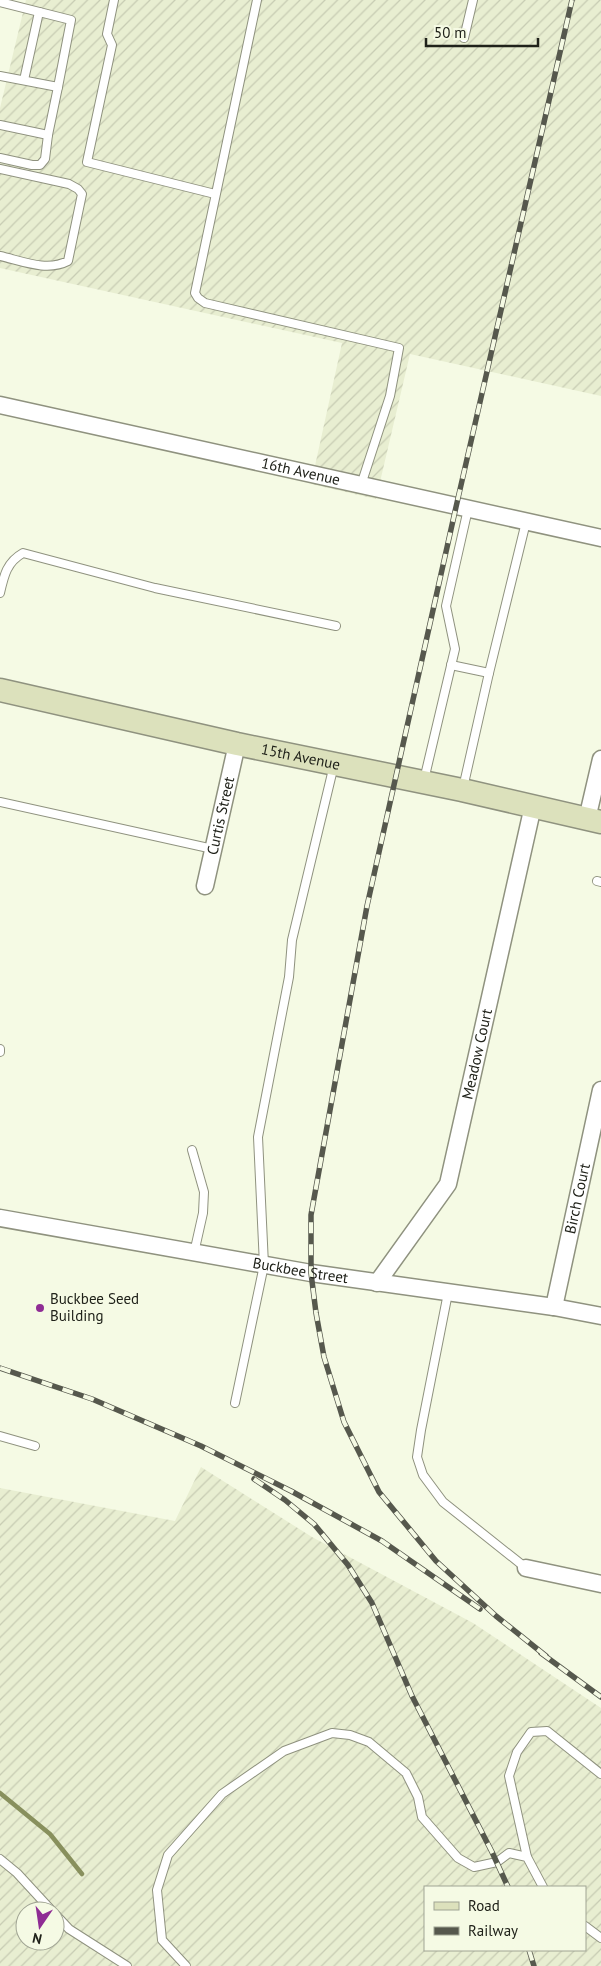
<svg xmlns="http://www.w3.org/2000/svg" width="601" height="1966" font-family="'PT Sans',sans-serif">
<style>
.industrial{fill:url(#industrial-furrows);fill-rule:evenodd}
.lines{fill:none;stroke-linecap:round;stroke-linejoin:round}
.stream{stroke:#88905d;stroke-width:4.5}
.service-casing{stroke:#8f927f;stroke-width:10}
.minor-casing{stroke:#8f927f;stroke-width:19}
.secondary-casing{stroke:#8f927f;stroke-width:25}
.service{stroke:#fff;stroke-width:8}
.minor{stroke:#fff;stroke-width:16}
.secondary{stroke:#dce1bc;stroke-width:22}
.rail-casing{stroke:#56584d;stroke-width:5.5}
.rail{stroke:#f5fae4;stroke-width:4;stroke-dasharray:11;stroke-linecap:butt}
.poi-dot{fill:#8f2c94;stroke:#f5fae4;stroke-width:2}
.labels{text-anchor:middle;stroke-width:4;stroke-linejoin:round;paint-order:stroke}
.street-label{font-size:15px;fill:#20221a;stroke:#f5fae4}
.poi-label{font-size:15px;fill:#20221a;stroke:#f5fae4;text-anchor:start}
</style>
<defs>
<pattern id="industrial-furrows" width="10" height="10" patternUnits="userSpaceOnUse" patternTransform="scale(1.25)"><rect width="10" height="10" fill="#e8eed1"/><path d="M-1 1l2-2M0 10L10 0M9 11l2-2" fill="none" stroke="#c7ccb3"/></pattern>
</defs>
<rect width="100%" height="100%" fill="#f5fae4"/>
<g class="industrial">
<path d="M 26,0 L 601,0 L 601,396 L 410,354 L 376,499 L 311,484 L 342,343 L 0,268 L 0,108 Z"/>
<path d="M 201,1467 L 312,1537 L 473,1623 L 601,1708 L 601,1966 L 0,1966 L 0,1488 L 175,1521 ZM 425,1887 L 585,1887 L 585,1950 L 425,1950 ZM 25,1911 L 55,1911 L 55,1941 L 25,1941 Z"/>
</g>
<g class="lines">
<path class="stream" d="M 0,1793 L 50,1834 L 82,1874"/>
<g class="service-casing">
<g id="service">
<path d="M 114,0 L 107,34 L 112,45 L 87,162 L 215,194"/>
<path d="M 257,0 L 195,293 L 198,298 L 205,303 L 399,348 L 390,396 L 361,485"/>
<path d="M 0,2 L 71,20 L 58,87 L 0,76"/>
<path d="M 464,38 L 473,0"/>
<path d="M 24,80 L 39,12"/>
<path d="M 0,125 L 48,135"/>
<path d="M 0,158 L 32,165 L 40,165 L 45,159 L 48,135 L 58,87"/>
<path d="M 0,169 L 69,184 L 78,189 L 82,194 L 68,261 C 47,272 22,261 0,256"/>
<path d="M 0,593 C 4,575 7,562 23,553 L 155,588 L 336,626"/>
<path d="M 451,665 L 489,673"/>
<path d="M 424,780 L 455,649 L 446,606 L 468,509"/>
<path d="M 463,788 L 489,673 L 526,522"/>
<path d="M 0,802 L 213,849"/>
<path d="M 597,881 L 601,882"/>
<path d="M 0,1049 L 0,1052"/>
<path d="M 192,1150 L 204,1192 L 203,1213 L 194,1253"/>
<path d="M 448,1293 L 421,1430 L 417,1457 L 423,1475 L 443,1502 L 526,1568"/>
<path d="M 235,1403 L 264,1265 L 258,1137 L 289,977 L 292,940 L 334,765"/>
<path d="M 0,1436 L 35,1446"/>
<path d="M 527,1857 L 509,1776 L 517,1752 L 531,1732 L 547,1731 L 601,1774"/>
<path d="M 0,1859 L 17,1873 L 52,1911"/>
<path d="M 55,1914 L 69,1929 L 127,1966"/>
<path d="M 585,1926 L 601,1938"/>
<path d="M 186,1966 L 162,1940 L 157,1890 L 168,1855 L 222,1794 L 284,1751 L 332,1733 L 350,1735 L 369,1742 L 406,1773 L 418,1797 L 422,1817 L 458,1858 L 474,1867 L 497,1862 L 509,1853 L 527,1857 L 543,1887"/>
</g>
</g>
<g class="minor-casing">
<g id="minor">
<path id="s1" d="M 0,405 L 601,538"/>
<path d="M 587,819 L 601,759"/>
<path id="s2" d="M 205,886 L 237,744"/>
<path id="s3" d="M 0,1218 L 311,1273 L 554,1307 L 601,1316"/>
<path id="s4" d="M 377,1283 L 448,1184 L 533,806"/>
<path id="s5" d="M 554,1307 L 601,1090"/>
<path d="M 526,1568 L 601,1584"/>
</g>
</g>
<g class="secondary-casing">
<g id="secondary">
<path id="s6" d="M 0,690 L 237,744 L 462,790 L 601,822"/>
</g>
</g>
<use href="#service" class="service"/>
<use href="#minor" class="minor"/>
<use href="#secondary" class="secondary"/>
<g class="rail-casing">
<g id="rail">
<path d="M 0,1368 L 92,1399 L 201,1446 L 291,1491 L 382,1541 L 480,1609"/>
<path d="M 254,1479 L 285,1500 L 314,1524 L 348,1565 L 372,1603 L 412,1696 L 492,1852 L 508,1887"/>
<path d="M 541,1653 L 601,1697"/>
<path d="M 546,1656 L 496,1616 L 436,1561 L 379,1492 L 344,1422 L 324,1357 L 316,1313 L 311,1273 L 311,1215 L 367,906 L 456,507 L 572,0"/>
<path d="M 529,1950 L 534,1966"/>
</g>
</g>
<use href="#rail" class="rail"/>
</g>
<circle class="poi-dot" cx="40" cy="1308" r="5"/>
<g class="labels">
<g class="street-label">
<text dy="5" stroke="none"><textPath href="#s1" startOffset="308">16th Avenue</textPath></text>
<text dy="5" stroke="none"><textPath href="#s6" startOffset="308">15th Avenue</textPath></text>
<text dy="5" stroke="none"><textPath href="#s2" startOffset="72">Curtis Street</textPath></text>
<text dy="5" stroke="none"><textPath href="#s4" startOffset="255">Meadow Court</textPath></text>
<text dy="5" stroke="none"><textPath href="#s5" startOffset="111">Birch Court</textPath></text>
<text dy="5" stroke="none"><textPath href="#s3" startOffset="305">Buckbee Street</textPath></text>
</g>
<g class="poi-label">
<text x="50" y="1304">Buckbee Seed<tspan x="50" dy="17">Building</tspan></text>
</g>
</g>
<rect x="424" y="1886" width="162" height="65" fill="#f5fae4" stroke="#a0a493"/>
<rect x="434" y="1902" width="25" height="8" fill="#dce1bc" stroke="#a0a493"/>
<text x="468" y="1911" font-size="15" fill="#20221a">Road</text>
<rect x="434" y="1927" width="25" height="8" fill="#56584d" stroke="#a0a493"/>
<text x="468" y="1936" font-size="15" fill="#20221a">Railway</text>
<g transform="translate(40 1926) rotate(193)"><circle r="24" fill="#f5fae4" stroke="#a0a493"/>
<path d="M0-4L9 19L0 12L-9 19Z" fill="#8f2c94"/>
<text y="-8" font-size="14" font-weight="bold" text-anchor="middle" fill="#20221a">N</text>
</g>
<path d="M426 38v8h112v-8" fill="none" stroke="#20221a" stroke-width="2.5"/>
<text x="434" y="38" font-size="15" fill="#20221a" stroke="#f5fae4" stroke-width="4" paint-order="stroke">50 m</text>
</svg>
